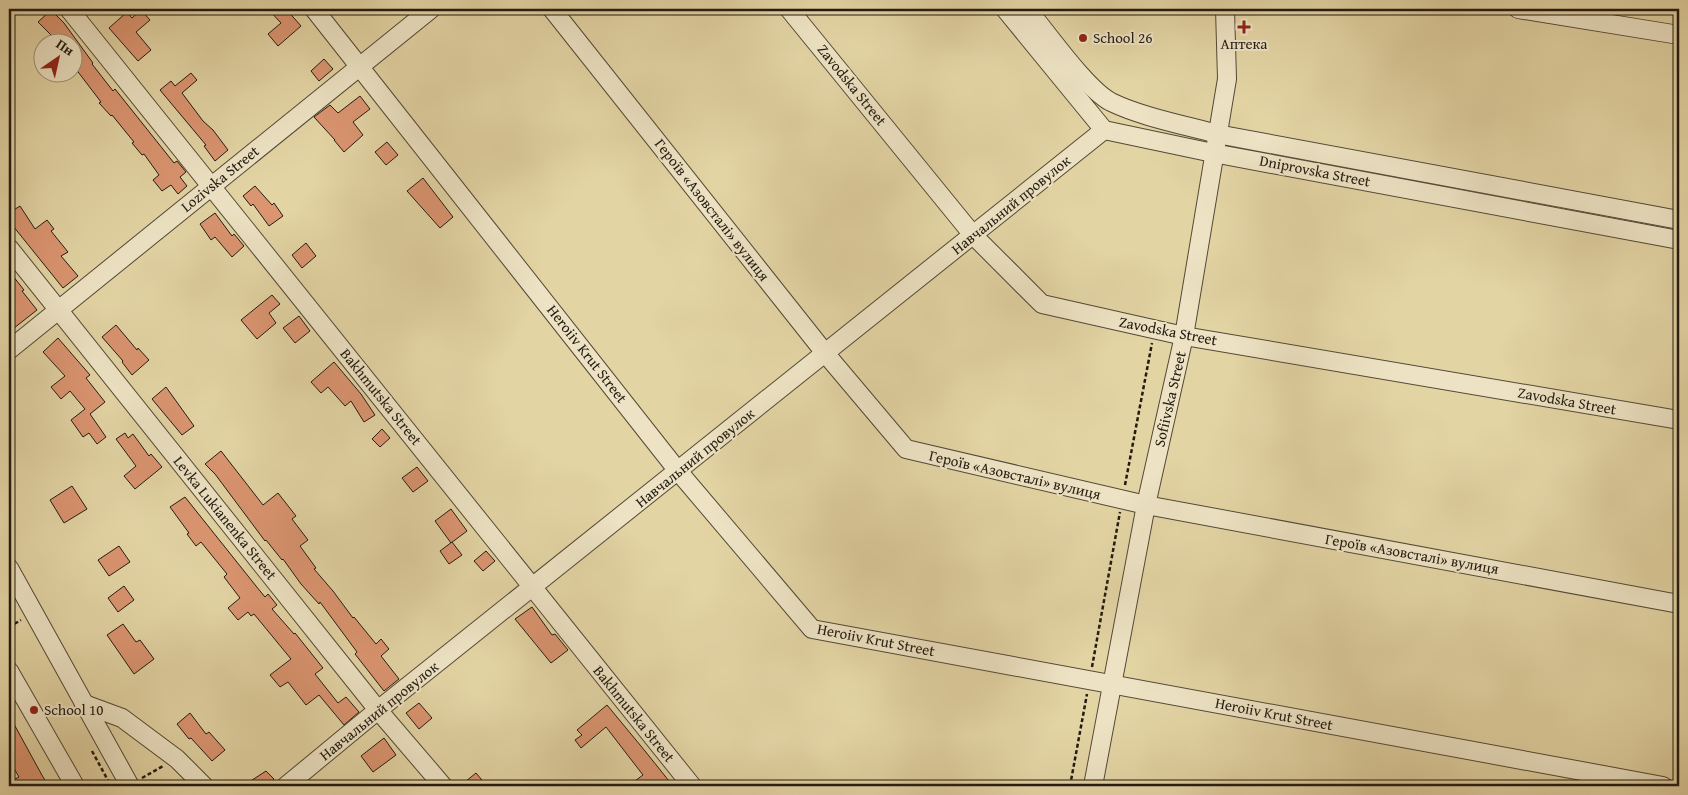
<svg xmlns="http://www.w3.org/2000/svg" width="1688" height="795" font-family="'Gentium Book Plus',serif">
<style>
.building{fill:#db9571;stroke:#231b11}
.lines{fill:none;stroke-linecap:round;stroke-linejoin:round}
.minor-casing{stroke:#534936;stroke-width:20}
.path{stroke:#231b11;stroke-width:2.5;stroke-dasharray:4 2.5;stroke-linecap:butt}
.minor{stroke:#ede3c4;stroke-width:18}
.poi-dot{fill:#8f2418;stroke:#ede3c4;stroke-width:2}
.labels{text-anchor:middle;stroke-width:4;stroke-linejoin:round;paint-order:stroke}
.poi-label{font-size:15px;fill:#231b11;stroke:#ede3c4;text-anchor:start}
.street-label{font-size:15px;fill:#231b11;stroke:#ede3c4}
</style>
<rect width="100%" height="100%" fill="#e3d4a4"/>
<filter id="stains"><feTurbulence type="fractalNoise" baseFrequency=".004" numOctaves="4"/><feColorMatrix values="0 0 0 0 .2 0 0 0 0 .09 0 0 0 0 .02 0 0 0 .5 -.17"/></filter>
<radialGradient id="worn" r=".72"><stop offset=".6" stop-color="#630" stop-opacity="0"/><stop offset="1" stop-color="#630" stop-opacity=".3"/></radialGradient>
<g class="building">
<path d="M 268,9 L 286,9 L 301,26 L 278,46 L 268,34 L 281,23 Z"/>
<path d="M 51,10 L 64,23 L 93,63 L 92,64 L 113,91 L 115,89 L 174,163 L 177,161 L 186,172 L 180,177 L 187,186 L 178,194 L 171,185 L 162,191 L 153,180 L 159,175 L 144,154 L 142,155 L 132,143 L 134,142 L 112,115 L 111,116 L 99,103 L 101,102 L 72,64 L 72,42 L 58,42 L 38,22 Z"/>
<path d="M 141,10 L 150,20 L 136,32 L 151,50 L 138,61 L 109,28 L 127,12 L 132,18 Z"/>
<path d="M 324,59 L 333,69 L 319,81 L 311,71 Z"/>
<path d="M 191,73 L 197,80 L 182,93 L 203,121 L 213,130 L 228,150 L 215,161 L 204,146 L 206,145 L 160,90 L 171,81 L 175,86 Z"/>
<path d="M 360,96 L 370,109 L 353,122 L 363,135 L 344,152 L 334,140 L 335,140 L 314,117 L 330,105 L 338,113 Z"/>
<path d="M 387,142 L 398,155 L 386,165 L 375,152 Z"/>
<path d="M 423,178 L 453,217 L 440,228 L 407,191 Z"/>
<path d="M 255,186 L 272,205 L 274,203 L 283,216 L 269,226 L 253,204 L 251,206 L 243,196 Z"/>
<path d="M 20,206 L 35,229 L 47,220 L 54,229 L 51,231 L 68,252 L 61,256 L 78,276 L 63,288 L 9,221 L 9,213 Z"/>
<path d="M 215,213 L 232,236 L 234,234 L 244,246 L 232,257 L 215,237 L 211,240 L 200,224 Z"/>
<path d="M 306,243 L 316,256 L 302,268 L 292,255 Z"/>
<path d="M 9,271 L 24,290 L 22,291 L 37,310 L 9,332 L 9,309 L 14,305 L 9,300 Z"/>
<path d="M 272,295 L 280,304 L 269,313 L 276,323 L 257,339 L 241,320 Z"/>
<path d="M 299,316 L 310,331 L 295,343 L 283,328 Z"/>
<path d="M 116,325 L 137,350 L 138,348 L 149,360 L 132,375 L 122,362 L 123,361 L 102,337 Z"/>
<path d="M 58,338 L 90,375 L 86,378 L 105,402 L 90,414 L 106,437 L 97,444 L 89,433 L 83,437 L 71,420 L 85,409 L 70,391 L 61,399 L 51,387 L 65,376 L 43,352 Z"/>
<path d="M 334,362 L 361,394 L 375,415 L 364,422 L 351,401 L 345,406 L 328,387 L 321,393 L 311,382 Z"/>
<path d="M 166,387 L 194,426 L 182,435 L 152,399 Z"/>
<path d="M 382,429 L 390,438 L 380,447 L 372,439 Z"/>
<path d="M 125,433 L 128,438 L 133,434 L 149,456 L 151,454 L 162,467 L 135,489 L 124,476 L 136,466 L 116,439 Z"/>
<path d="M 221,451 L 263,505 L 278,493 L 296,516 L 292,519 L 308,540 L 300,546 L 316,568 L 314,569 L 333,591 L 353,618 L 354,617 L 376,644 L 381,639 L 389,649 L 381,656 L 399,679 L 384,691 L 355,654 L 357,652 L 320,602 L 319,604 L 301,584 L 283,559 L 282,560 L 266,540 L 265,541 L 215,474 L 205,464 Z"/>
<path d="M 417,467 L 428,481 L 413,492 L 402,478 Z"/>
<path d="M 72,486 L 87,509 L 64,523 L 50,500 Z"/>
<path d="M 185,497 L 256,586 L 265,597 L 268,594 L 277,605 L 272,609 L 294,634 L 295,633 L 323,668 L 315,674 L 338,703 L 346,697 L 359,712 L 344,725 L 319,695 L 306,705 L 288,682 L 280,687 L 270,675 L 291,659 L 254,614 L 251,616 L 248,612 L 238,620 L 228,608 L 240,598 L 224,577 L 227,574 L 201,542 L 196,546 L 187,534 L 189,533 L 170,507 Z"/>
<path d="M 451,509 L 467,531 L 451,543 L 435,521 Z"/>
<path d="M 452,542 L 462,555 L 449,564 L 440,551 Z"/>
<path d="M 119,546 L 130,562 L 109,576 L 98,560 Z"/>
<path d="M 486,551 L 495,561 L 483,571 L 474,561 Z"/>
<path d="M 124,586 L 134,600 L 118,612 L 108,598 Z"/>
<path d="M 532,607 L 552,635 L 555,634 L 568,650 L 551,663 L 515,619 Z"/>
<path d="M 123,624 L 136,642 L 140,640 L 154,659 L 134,674 L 107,635 Z"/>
<path d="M 419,703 L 432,718 L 419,729 L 406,713 Z"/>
<path d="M 607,705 L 645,751 L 673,786 L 653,786 L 649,782 L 644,786 L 628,786 L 643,775 L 606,727 L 581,748 L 575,740 L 582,735 L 577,730 Z"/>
<path d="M 190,713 L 206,734 L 209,732 L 225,750 L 212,761 L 191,738 L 189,739 L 177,724 Z"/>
<path d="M 9,715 L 43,777 L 49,786 L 9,786 L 9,782 L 19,777 L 9,760 Z"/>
<path d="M 384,738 L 396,755 L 373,772 L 361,756 Z"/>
<path d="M 266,771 L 274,779 L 267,786 L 243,786 Z"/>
<path d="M 476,773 L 487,786 L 460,786 Z"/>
</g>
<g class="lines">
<g class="minor-casing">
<g id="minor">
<path d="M 69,9 L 692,786"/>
<path d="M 314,9 L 678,471 L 812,629 L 1663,786"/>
<path d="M 552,9 L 825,353 L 906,449 L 1146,505 L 1679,604"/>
<path d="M 789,9 L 973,235 L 1042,304 L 1184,336 L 1679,420"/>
<path d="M 1005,9 L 1104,130 L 1213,153 L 1679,240"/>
<path d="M 1027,9 C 1047,32 1086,89 1111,102 C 1142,117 1184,125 1217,134 L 1679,220"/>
<path d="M 1518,9 L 1679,35"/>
<path d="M 9,248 L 378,710 L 443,786"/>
<path d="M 9,350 L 431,9"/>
<path d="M 9,568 L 130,786"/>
<path d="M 9,671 L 75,786"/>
<path d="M 84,704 L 122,718 L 177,759 L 204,786"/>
<path d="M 286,786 L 378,710 L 1104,130"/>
<path d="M 1093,786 L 1146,505 L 1184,336 L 1227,79 L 1225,9"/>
</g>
</g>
<g class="path">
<path d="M 1125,485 L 1152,343"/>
<path d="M 9,627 L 21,620"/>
<path d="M 1092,667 L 1120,512"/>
<path d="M 92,751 L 111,786"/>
<path d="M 142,778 L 163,766"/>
<path d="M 1070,786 L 1087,694"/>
</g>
<use href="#minor" class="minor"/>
</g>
<g class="poi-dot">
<path d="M1241.5 19.5h5v5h5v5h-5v5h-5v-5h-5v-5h5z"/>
<circle cx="1083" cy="38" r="5"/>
<circle cx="34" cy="710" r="5"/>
</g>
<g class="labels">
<g class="poi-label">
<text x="1093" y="43">School 26</text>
<text x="1244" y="49" text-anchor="middle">Аптека</text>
<text x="44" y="715">School 10</text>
</g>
<g class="street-label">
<text transform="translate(852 85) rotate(51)" y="5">Zavodska Street</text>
<text transform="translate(1315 171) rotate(11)" y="5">Dniprovska Street</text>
<text transform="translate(220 179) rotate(-39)" y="5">Lozivska Street</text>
<text transform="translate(1011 205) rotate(-39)" y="5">Навчальний провулок</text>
<text transform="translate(712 210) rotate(52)" y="5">Героїв «Азовсталі» вулиця</text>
<text transform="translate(1168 331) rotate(11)" y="5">Zavodska Street</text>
<text transform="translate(587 354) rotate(52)" y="5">Heroiiv Krut Street</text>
<text transform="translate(381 397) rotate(51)" y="5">Bakhmutska Street</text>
<text transform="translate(1170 399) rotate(-77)" y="5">Sofiivska Street</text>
<text transform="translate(1567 401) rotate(10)" y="5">Zavodska Street</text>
<text transform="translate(695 458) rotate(-39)" y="5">Навчальний провулок</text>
<text transform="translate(1015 475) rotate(13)" y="5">Героїв «Азовсталі» вулиця</text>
<text transform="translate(225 518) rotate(51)" y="5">Levka Lukianenka Street</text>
<text transform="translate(1412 554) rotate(10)" y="5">Героїв «Азовсталі» вулиця</text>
<text transform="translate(876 640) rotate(11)" y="5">Heroiiv Krut Street</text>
<text transform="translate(379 711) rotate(-39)" y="5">Навчальний провулок</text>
<text transform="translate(634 714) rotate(51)" y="5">Bakhmutska Street</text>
<text transform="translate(1274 714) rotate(11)" y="5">Heroiiv Krut Street</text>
</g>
</g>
<rect width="1688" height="795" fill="none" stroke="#e3d4a4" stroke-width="30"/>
<rect x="10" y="10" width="1668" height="775" fill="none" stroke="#231b11" stroke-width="2.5"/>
<rect x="15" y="15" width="1658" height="765" fill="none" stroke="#231b11"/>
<g transform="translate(58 58) rotate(34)"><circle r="24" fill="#ede3c4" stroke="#9c937c"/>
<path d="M0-4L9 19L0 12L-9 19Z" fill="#8f2418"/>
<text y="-8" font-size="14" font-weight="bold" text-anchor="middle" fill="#231b11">Пн</text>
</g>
<rect width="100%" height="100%" filter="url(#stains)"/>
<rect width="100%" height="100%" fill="url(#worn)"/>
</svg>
